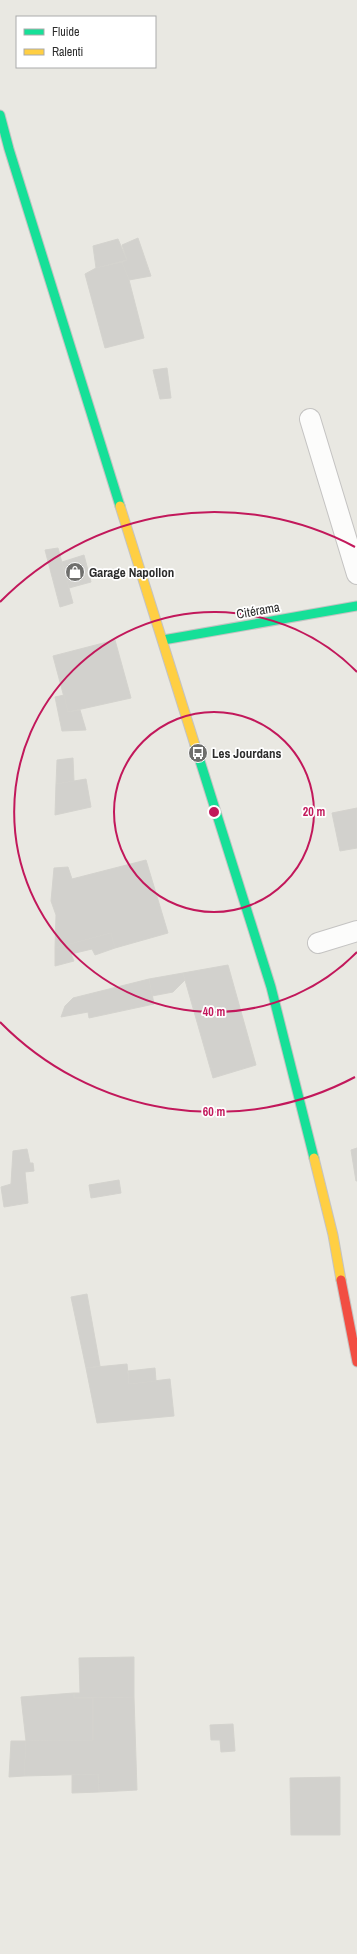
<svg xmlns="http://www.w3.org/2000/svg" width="357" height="1954" font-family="'Archivo Narrow',sans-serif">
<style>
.building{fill:#d2d1cd;stroke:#d4d3ce}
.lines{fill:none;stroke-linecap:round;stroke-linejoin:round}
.lane-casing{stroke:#c4c3c2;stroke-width:22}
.fast-casing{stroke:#c4c3c2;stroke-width:11}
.slow-casing{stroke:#c4c3c2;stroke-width:11}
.jam-casing{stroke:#c4c3c2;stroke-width:11}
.lane{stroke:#fcfcfb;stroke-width:20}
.fast{stroke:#16e098;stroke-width:9}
.slow{stroke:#ffcf43;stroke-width:9}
.jam{stroke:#f24e42;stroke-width:9}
.ring{fill:none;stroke:#c2185b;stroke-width:2}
.labels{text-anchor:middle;stroke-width:3.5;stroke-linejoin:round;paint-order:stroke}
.poi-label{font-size:13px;font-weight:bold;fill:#2c2c2c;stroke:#fff;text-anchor:start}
.street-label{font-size:13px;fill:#2c2c2c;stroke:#fff}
.centre{fill:#c2185b;stroke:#fff;stroke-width:2}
.ring-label{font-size:12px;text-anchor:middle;font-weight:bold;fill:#c2185b;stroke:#fff;stroke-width:3.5;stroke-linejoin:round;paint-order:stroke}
</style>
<rect width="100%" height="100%" fill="#e9e8e2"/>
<g class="building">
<path d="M 138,238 L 151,276 L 129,280 L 122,262 L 127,260 L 122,245 Z"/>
<path d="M 118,239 L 127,260 L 96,268 L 93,246 Z"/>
<path d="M 122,262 L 129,280 L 144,338 L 105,348 L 85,274 L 96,268 Z"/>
<path d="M 167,368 L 171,398 L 160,399 L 153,370 Z"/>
<path d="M 58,548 L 73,603 L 60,607 L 45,550 Z"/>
<path d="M 84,555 L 91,582 L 69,588 L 62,562 Z"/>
<path d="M 115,640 L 131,698 L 68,712 L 53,656 Z"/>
<path d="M 64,695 L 68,712 L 80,710 L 86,730 L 62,731 L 55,697 Z"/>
<path d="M 73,758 L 74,781 L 56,784 L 57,760 Z"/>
<path d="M 86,779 L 91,807 L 55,815 L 56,784 Z"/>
<path d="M 357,808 L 357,848 L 340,851 L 332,813 Z"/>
<path d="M 146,860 L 168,933 L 115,948 L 111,933 L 55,948 L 56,915 L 51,901 L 54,868 L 68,867 L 72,879 Z"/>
<path d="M 111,933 L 115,948 L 95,955 L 92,949 L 71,954 L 74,961 L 55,966 L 55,948 Z"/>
<path d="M 228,965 L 256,1065 L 213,1078 L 183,973 Z"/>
<path d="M 183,973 L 185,980 L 173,992 L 152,996 L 149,979 Z"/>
<path d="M 149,979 L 154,1004 L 89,1018 L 88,1012 L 61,1017 L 65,1006 L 73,998 Z"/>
<path d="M 357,1148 L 357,1181 L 356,1181 L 351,1150 Z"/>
<path d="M 27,1149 L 30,1163 L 33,1163 L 34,1171 L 25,1172 L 28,1203 L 4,1207 L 1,1187 L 11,1184 L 13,1151 Z"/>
<path d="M 119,1180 L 121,1193 L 91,1198 L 89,1185 Z"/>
<path d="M 87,1294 L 100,1366 L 86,1368 L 71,1297 Z"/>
<path d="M 127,1364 L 129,1384 L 170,1379 L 174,1416 L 97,1423 L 86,1368 Z"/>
<path d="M 155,1368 L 156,1381 L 129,1384 L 128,1371 Z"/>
<path d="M 134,1657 L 134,1697 L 74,1698 L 74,1693 L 80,1693 L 79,1658 Z"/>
<path d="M 74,1693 L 74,1698 L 93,1698 L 93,1740 L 26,1741 L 21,1697 Z"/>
<path d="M 134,1697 L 137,1790 L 99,1792 L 98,1774 L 24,1776 L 26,1741 L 93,1740 L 93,1698 Z"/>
<path d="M 233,1724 L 235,1751 L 221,1752 L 220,1740 L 211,1740 L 210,1725 Z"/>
<path d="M 11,1741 L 26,1741 L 24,1776 L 9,1777 Z"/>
<path d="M 98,1774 L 99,1792 L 72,1793 L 72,1775 Z"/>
<path d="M 340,1777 L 340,1835 L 291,1835 L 290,1778 Z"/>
</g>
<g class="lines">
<g class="lane-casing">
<g id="lane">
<path d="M 310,419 L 357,574"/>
<path d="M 318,943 L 357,931"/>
</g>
</g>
<g class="fast-casing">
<g id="fast">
<path d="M 0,115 L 9,149 L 120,506"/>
<path d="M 163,640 L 357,606"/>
<path d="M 195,745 L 271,987 L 314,1158"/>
</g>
</g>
<g class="slow-casing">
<g id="slow">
<path d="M 120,506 L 195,745"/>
<path d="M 314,1158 L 333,1235 L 341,1280"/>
</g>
</g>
<g class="jam-casing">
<path id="jam" d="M 341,1280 L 357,1362"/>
</g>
<use href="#lane" class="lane"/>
<use href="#fast" class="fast"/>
<use href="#slow" class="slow"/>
<use href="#jam" class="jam"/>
</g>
<g class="ring">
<circle cx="214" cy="812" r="100"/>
<path d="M357 952A200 200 0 1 1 357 672"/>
<path d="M355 1077A300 300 0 0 1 0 1022M0 602A300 300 0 0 1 355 547"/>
</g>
<defs>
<g id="shop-disc" transform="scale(1)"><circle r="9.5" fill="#6e6e6c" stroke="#fff"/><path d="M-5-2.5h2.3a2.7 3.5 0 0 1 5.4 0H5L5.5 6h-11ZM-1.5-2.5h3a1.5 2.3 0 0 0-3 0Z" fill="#fff"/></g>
<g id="bus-disc" transform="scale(1)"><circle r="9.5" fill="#6e6e6c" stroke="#fff"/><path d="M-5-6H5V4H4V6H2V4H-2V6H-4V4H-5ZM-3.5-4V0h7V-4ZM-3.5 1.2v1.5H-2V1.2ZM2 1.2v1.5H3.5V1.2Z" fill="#fff"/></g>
</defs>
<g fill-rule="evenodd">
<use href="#shop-disc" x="75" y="572"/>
<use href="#bus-disc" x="198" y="753"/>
</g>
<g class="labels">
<g class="poi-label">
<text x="89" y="577">Garage Napollon</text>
<text x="212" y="758">Les Jourdans</text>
</g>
<g class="street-label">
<text transform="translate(258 610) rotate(-10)" y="5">Citérama</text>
</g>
</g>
<circle cx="214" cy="812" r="6" class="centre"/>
<g class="ring-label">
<text x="314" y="816">20 m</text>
<text x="214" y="1016">40 m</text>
<text x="214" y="1116">60 m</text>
</g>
<rect x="16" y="16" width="140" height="52" fill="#ffffff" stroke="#ababab"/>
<rect x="24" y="29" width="20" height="6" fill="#16e098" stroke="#ababab"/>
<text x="52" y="36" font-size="12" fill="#2c2c2c">Fluide</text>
<rect x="24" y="49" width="20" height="6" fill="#ffcf43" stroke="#ababab"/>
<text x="52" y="56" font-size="12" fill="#2c2c2c">Ralenti</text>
</svg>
